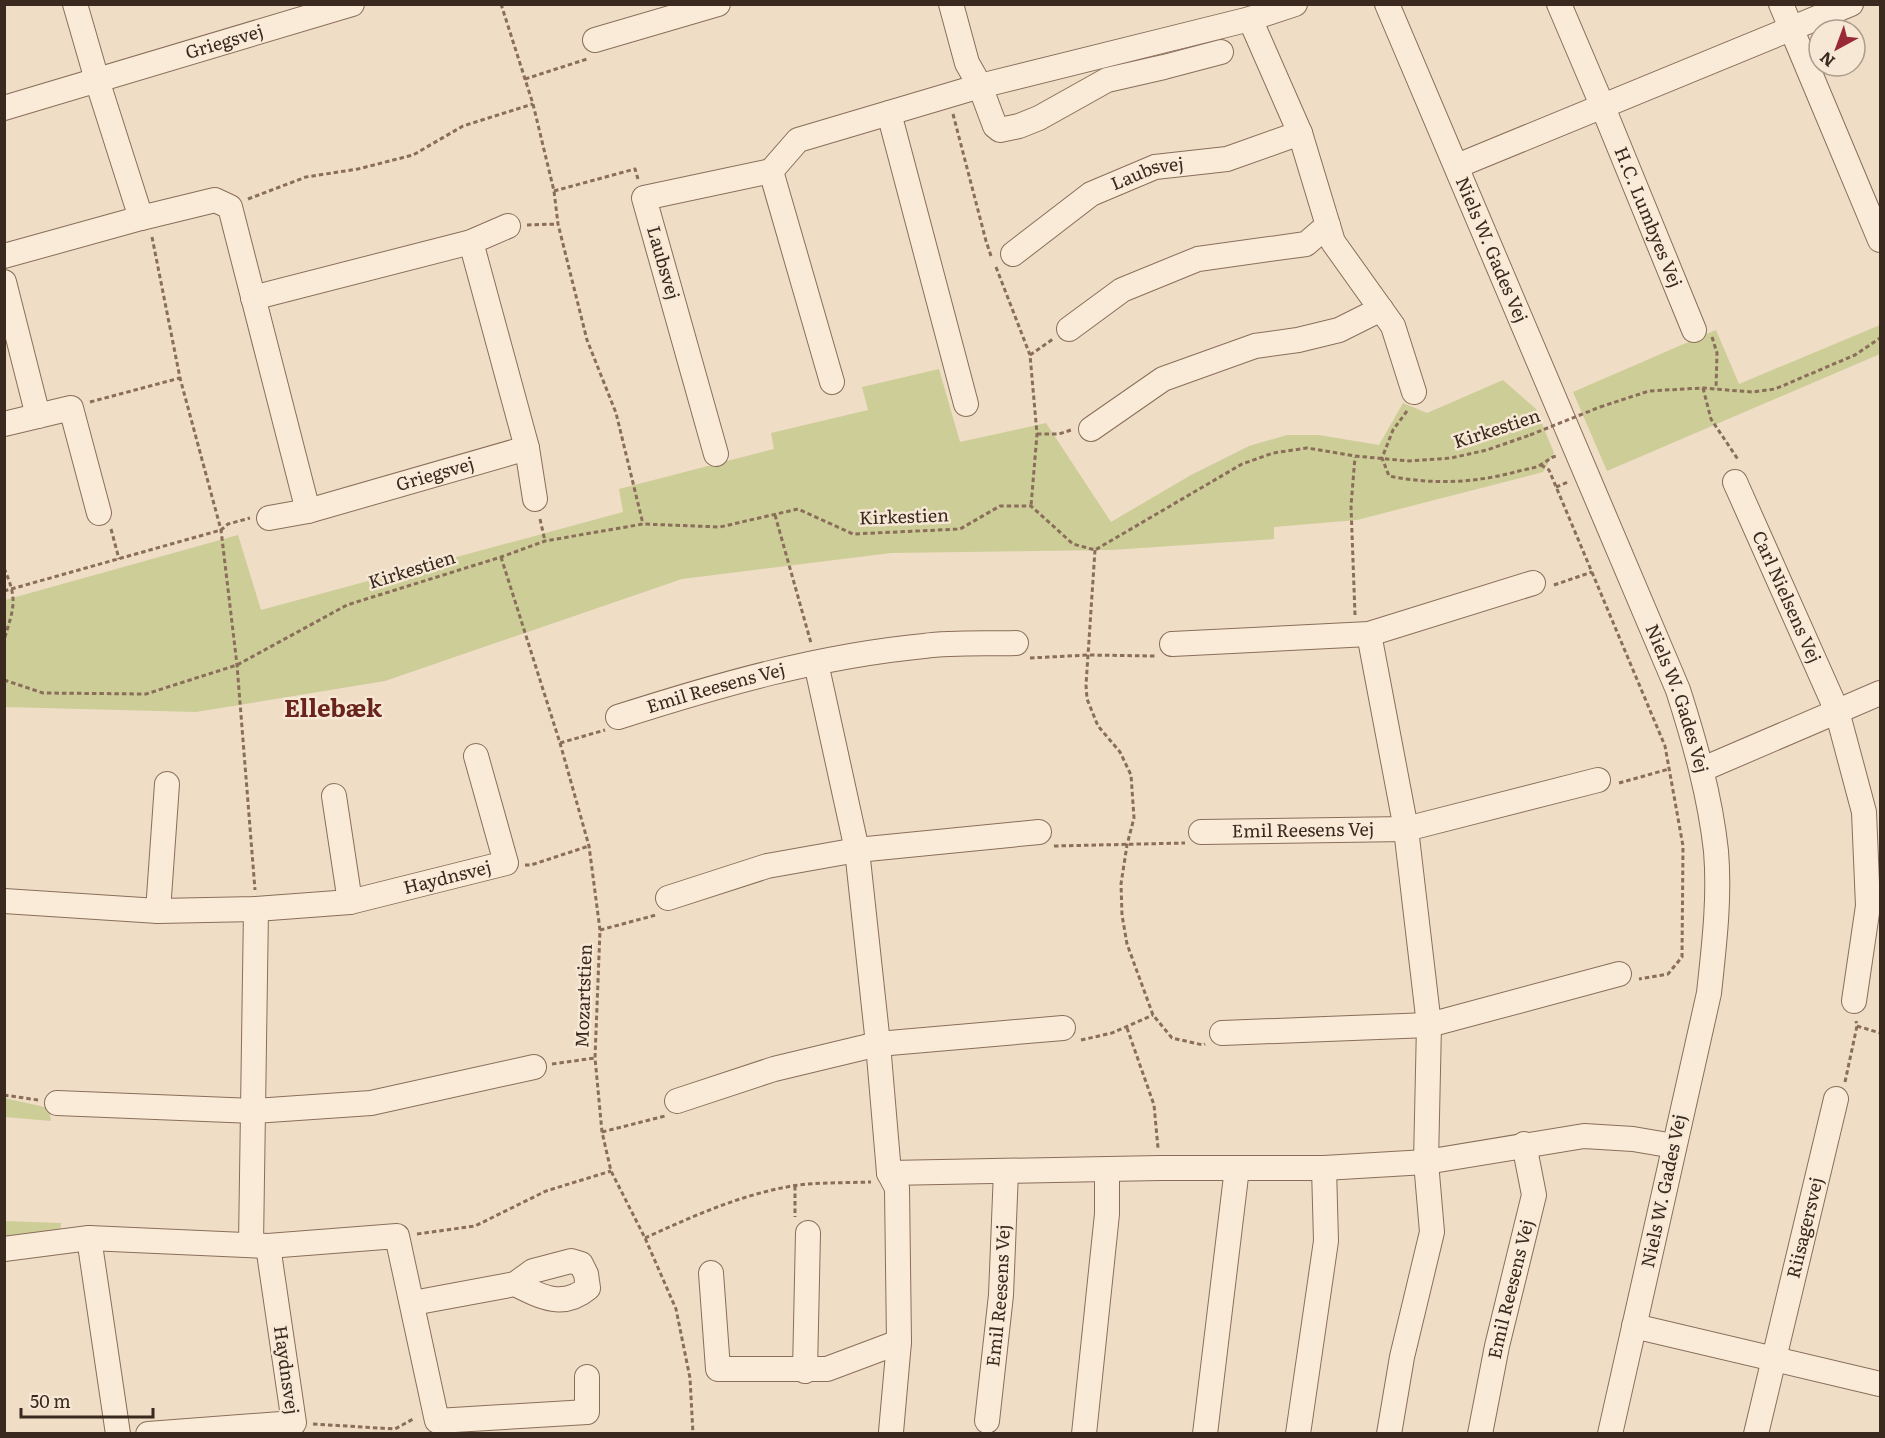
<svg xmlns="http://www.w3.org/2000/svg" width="1885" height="1438" font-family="Literata,serif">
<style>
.green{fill:#cdcd98}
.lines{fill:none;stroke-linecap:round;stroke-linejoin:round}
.minor-casing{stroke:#8a6e5a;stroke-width:26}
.path{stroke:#8a6e5a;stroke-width:3;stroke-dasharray:4.5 3;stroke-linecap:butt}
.minor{stroke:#f9ebd8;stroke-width:24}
.path-bridge{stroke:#8a6e5a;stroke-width:3;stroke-dasharray:4.5 3;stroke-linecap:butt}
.labels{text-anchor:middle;stroke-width:5;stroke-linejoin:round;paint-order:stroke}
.street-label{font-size:18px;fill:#3a291f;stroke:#f6e8d5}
.district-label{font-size:24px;font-weight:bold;fill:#68241d;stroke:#f6e8d5}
</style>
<rect width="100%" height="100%" fill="#efddc5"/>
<g class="green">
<path d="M 1880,325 L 1880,354 L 1607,471 L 1573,392 L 1716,330 L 1739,384 Z"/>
<path d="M 939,369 L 960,442 L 1046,423 L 1111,522 L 1191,475 L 1249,446 L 1287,435 L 1319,435 L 1379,445 L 1403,403 L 1427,413 L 1503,380 L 1536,409 L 1554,453 L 1543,472 L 1357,520 L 1274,527 L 1274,539 L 1111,550 L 891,553 L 682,579 L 385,681 L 196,712 L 5,707 L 5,600 L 238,535 L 261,610 L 623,512 L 619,489 L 774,449 L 771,433 L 868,410 L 862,387 Z"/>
<path d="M 4,1098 L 49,1108 L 51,1121 L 5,1117 Z"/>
<path d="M 4,1221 L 61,1223 L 60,1233 L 5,1242 Z"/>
</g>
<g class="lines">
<g class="minor-casing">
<g id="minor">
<path d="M 951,4 L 967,63 L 980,86 L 1250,19 L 1295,4"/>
<path id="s1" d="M 1387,4 L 1678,690 C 1695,743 1710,796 1716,851 C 1720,898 1714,946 1709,993 L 1610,1434"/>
<path id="s2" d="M 1559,4 L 1602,105 L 1694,330"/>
<path d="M 1781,4 L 1880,240"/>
<path d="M 1250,19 L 1300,133 L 1333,242 L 1393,326 L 1414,392"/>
<path d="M 595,40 L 718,4"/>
<path id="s3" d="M 4,108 L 352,4"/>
<path d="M 889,113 L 966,404"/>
<path d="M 1457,166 L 1851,4"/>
<path d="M 771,171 L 832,382"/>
<path d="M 141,218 L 215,200 L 230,207 L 308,511"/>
<path d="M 471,242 L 527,448 L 535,499"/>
<path id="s4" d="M 1013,254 L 1091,194 L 1155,167 L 1227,159 L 1300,133"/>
<path d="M 4,256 L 141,218 L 97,80 L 75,4"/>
<path d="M 4,282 L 38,416"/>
<path d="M 253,298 L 471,242 L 508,226"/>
<path d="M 1069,329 L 1122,290 L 1198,259 L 1306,244 L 1328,225"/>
<path d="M 4,424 L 71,408 L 99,513"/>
<path d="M 1091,429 L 1163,379 L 1255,346 L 1298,340 L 1339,330 L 1381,309"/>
<path d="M 716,454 L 644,198 L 771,171 L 798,140 L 980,86 L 995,126 L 1000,130 L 1019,126 L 1039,118 L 1107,80 L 1164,67 L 1221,52"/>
<path id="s5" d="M 1735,482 L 1837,711 L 1864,812 L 1868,906 L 1854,1001"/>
<path id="s6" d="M 269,518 L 308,511 L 527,448"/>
<path d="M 1369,634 L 1406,829 L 1429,1025 L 1426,1162 L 1432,1232 L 1402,1357 L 1389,1434"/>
<path d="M 1172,644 L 1369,634 L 1533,583"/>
<path d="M 816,663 L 857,850 L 878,1044 L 889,1173 L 1160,1168 L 1324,1168 L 1426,1162 L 1584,1136 L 1633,1139 L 1674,1146"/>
<path id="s7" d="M 618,717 C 718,685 819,656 924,646 C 954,642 985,644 1016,643"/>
<path d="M 1703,769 L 1880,693"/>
<path d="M 334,796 L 350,902"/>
<path id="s8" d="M 1201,832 L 1406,829 L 1598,780"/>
<path d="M 668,898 L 767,866 L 857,850 L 1039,832"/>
<path id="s9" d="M 4,901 L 158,911 L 256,909 L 350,902 L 506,863 L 476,756"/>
<path d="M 158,911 L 167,784"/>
<path d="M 1222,1033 L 1429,1025 L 1619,974"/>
<path d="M 677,1101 L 774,1069 L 878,1044 L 1063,1028"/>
<path d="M 57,1103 L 254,1111 L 371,1103 L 534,1067"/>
<path d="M 889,1173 L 897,1188 L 899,1342 L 891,1432"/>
<path d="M 89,1238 L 118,1434"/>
<path d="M 251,1244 L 256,909"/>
<path d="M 4,1249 L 89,1238 L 268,1246 L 397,1236 L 437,1421 L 587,1412 L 587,1377"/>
<path d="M 711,1273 L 718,1369 L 827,1369 L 899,1342"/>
<path d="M 413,1303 L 515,1284 L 533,1271 L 571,1261 L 581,1264 L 586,1274 L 588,1288 C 563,1309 541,1297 515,1284"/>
<path d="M 1634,1326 L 1880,1384"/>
<path d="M 805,1371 L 808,1233"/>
<path id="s10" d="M 987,1421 L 1001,1295 L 1006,1171"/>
<path d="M 148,1434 L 294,1423 L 268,1246"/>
<path d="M 1084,1434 L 1107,1214 L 1107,1170"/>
<path d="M 1205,1434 L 1237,1168"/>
<path d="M 1298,1434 L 1326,1241 L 1324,1168"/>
<path id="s11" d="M 1480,1434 L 1497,1346 L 1534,1195 L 1524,1144"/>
<path id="s12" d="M 1756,1434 L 1836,1099"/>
</g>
</g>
<g class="path">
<path d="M 501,4 L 533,104 L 554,191 L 558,224 L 587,340 L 616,413 L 643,524"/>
<path d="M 525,79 L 587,59"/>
<path d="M 953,114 L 986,241 L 991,256"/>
<path d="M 554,191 L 635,169 L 638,179"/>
<path d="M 248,199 L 306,177 L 358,169 L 413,155 L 463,126 L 533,104"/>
<path d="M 527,225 L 558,224"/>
<path d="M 152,237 L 180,378 L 221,530 L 237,665 L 255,890"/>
<path d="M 996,267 L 1030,355 L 1037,434 L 1031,506"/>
<path d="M 1712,337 L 1717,353 L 1716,389"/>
<path d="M 1030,355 L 1053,339"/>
<path d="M 1703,388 L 1711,419 L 1739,461"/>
<path d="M 90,402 L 180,378"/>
<path d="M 1600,407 L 1649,391 L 1703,388 L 1752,392 L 1775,389 L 1855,355 L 1880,338"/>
<path d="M 1407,411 L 1393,430 L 1382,458 L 1389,476 C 1433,485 1476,483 1519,471 C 1527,469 1536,468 1542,464 C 1548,461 1551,456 1558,456"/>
<path d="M 1037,434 L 1059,434 L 1071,430"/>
<path d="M 1541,465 L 1549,470 L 1665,746 L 1683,846 L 1682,957 L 1668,974 L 1639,979"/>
<path d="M 1556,487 L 1568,482"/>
<path d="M 775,515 L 811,643"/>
<path d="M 540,519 L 545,541"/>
<path d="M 111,529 L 119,559"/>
<path d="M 1095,550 L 1086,685 L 1087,699 L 1098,726 L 1120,752 L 1131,775 L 1134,818 L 1127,845 L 1121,884 L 1122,915 L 1127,944 L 1153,1015 L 1172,1038 L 1203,1045 L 1205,1044"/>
<path d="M 501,557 L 560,743 L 589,846 L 600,930 L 595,1058 L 602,1132 L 611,1171 L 645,1238 L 676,1309 L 690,1378 L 693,1434"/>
<path d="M 4,568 C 18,600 14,607 4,640"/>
<path d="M 1554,585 L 1592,572"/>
<path d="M 4,591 L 221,530 L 228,524 L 250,518"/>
<path d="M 1355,615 L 1351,506 L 1355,457"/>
<path d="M 1030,658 L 1089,655 L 1155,656"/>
<path d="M 4,680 L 43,693 L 146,694 L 237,665 L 347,605 L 501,557 L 545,541 L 643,524 L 720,527 L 798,509 L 853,534 L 960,529 L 1000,506 L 1031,506 L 1073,544 L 1095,550 L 1242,464 L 1273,453 L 1307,448 L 1355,456 L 1409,461 L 1451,458 L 1487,450 L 1530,435"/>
<path d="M 560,743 L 605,730"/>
<path d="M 1619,783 L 1669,769"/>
<path d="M 1054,846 L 1185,843"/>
<path d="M 525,865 L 531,865 L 589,846"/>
<path d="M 600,930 L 656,915"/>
<path d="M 1857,1026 L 1880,1033"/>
<path d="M 1127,1028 L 1154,1105 L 1158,1148"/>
<path d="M 1081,1040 L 1112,1033 L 1153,1015"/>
<path d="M 552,1064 L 595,1058"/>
<path d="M 1845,1082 L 1857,1026 L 1856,1021"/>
<path d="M 4,1095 L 38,1100"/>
<path d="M 602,1132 L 665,1116"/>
<path d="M 795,1186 L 795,1217"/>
<path d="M 417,1234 L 475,1226 L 546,1191 L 611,1171"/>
<path d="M 645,1238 C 693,1216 740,1195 792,1186 C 817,1182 845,1183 871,1182"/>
<path d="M 313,1424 L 395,1429 L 415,1418"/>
</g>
<use href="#minor" class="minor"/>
<path class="path-bridge" d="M 1530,435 L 1600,407"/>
</g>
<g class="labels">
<g class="street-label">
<text dy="6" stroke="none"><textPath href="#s3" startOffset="230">Griegsvej</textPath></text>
<text dy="6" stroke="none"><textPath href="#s4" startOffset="159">Laubsvej</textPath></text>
<text dy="6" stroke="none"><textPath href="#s2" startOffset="231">H.C. Lumbyes Vej</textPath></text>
<text dy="6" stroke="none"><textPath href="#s1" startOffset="267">Niels W. Gades Vej</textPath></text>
<text transform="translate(663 263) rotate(74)" y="6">Laubsvej</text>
<text transform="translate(1497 429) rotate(-18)" y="6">Kirkestien</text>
<text dy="6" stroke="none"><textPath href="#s6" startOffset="172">Griegsvej</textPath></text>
<text transform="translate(904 517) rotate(-2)" y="6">Kirkestien</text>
<text transform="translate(412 570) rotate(-17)" y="6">Kirkestien</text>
<text dy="6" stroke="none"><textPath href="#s5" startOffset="126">Carl Nielsens Vej</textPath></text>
<text dy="6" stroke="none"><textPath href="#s7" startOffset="102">Emil Reesens Vej</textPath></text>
<text dy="6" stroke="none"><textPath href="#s1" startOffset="753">Niels W. Gades Vej</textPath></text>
<text dy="6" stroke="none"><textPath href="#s8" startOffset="102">Emil Reesens Vej</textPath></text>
<text dy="6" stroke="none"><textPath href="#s9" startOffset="447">Haydnsvej</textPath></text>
<text transform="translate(584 996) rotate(-88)" y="6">Mozartstien</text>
<text transform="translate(1664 1191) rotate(-78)" y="6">Niels W. Gades Vej</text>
<text dy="6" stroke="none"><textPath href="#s12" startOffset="212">Riisagersvej</textPath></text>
<text dy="6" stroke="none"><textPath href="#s11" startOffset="148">Emil Reesens Vej</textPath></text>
<text dy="6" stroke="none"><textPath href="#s10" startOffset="126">Emil Reesens Vej</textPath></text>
<text transform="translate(286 1370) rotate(82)" y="6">Haydnsvej</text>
</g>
<g class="district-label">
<text x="333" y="717">Ellebæk</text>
</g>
</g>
<rect width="1885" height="1438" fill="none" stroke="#3a291f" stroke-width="12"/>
<g transform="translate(1837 48) rotate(221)"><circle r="28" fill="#f6e8d5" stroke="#ab9c8c" stroke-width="1.5"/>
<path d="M0-4.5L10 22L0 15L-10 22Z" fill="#9a2938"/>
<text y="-9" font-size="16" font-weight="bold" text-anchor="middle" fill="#3a291f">N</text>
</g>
<path d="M21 1408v9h132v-9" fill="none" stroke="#3a291f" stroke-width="3"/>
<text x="30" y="1408" font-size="18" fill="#3a291f" stroke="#f6e8d5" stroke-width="4.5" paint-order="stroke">50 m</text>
</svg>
